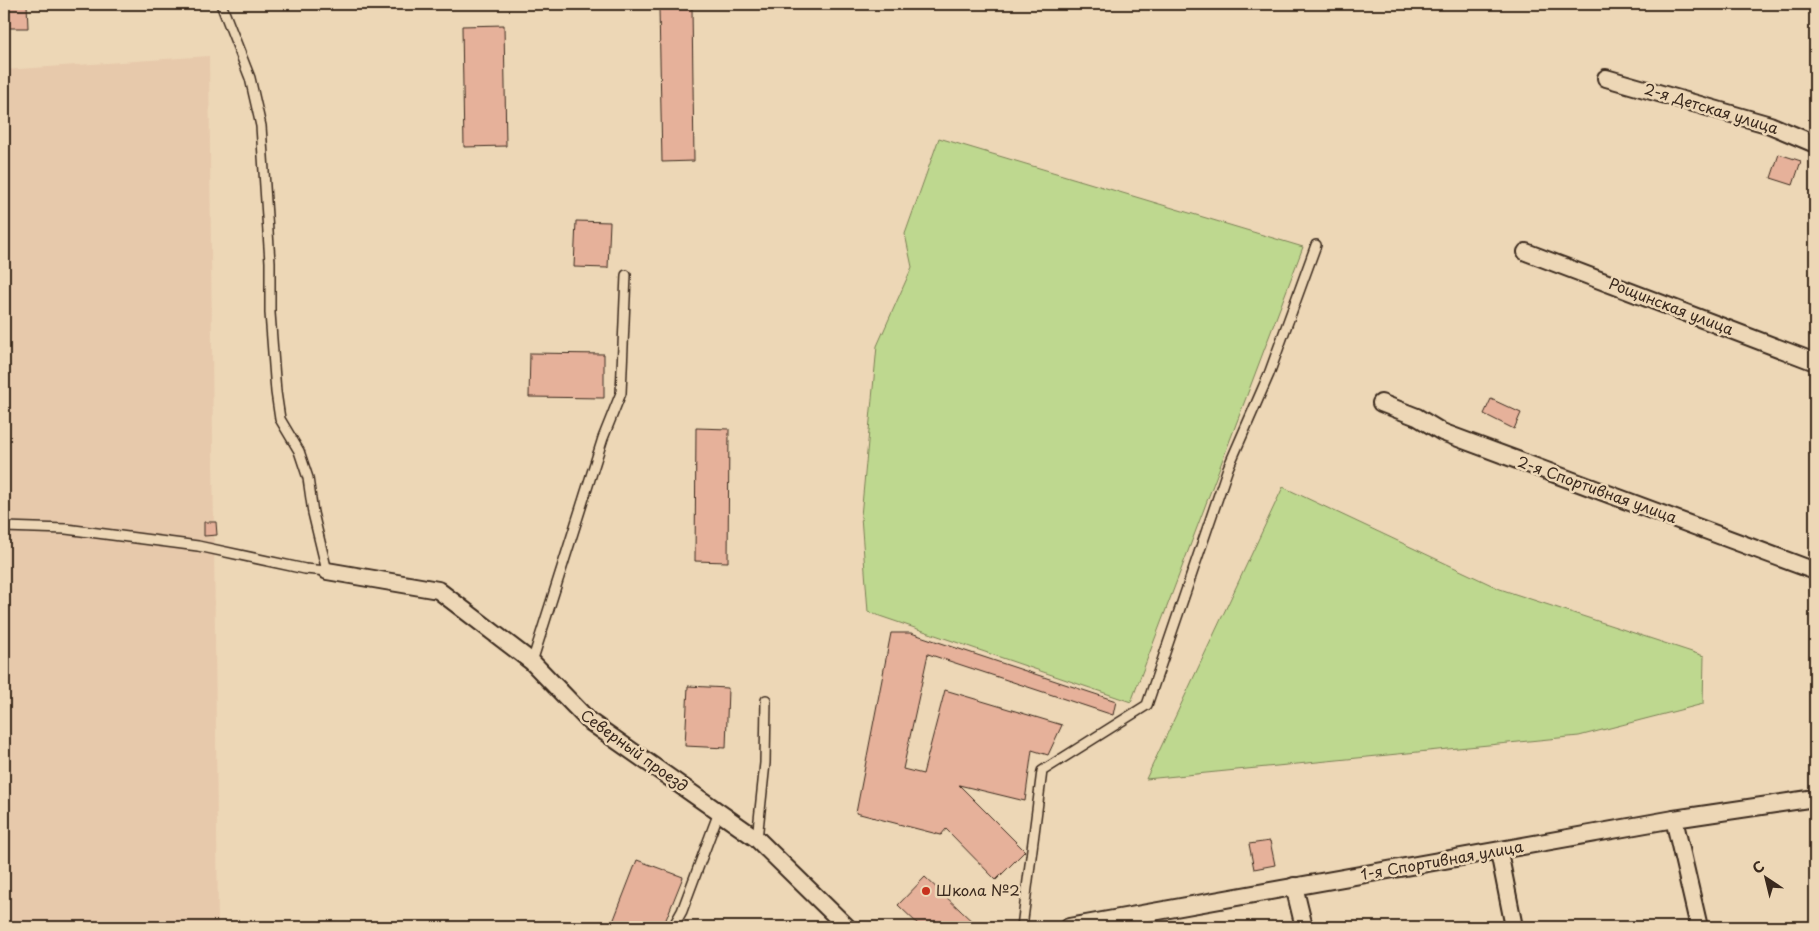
<svg xmlns="http://www.w3.org/2000/svg" width="1819" height="931" font-family="'Playpen Sans',sans-serif">
<style>
.built{fill:#e7c9ab}
.green{fill:#bed88f;stroke:#7c8156}
.building{fill:#e6b19a;stroke:#3b2a1e}
.lines{fill:none;stroke-linecap:round;stroke-linejoin:round}
.lane-casing{stroke:#3b2a1e;stroke-width:12}
.street-casing{stroke:#3b2a1e;stroke-width:20}
.lane{stroke:#edd7b6;stroke-width:9}
.street{stroke:#edd7b6;stroke-width:16}
.poi-dot{fill:#c8321e;stroke:#edd7b6;stroke-width:2}
.labels{text-anchor:middle;stroke-width:5;stroke-linejoin:round;paint-order:stroke}
.street-label{font-size:15px;fill:#3b2a1e;stroke:#edd7b6}
.poi-label{font-size:15px;fill:#3b2a1e;stroke:#edd7b6;text-anchor:start}
</style>
<rect width="100%" height="100%" fill="#edd7b6"/>
<filter id="ink" filterUnits="userSpaceOnUse"><feTurbulence type="fractalNoise" baseFrequency=".02" numOctaves="2"/><feDisplacementMap in="SourceGraphic" scale="10" xChannelSelector="R" yChannelSelector="G"/><feConvolveMatrix kernelMatrix="1 2 1 2 8 2 1 2 1" color-interpolation-filters="sRGB"/></filter>
<g filter="url(#ink)">
<path class="built" d="M 209,56 L 218,927 L 4,927 L 4,70 Z"/>
<g class="green">
<path d="M 939,138 L 1303,247 L 1131,702 L 868,612 L 861,516 L 877,346 L 912,267 L 905,234 Z"/>
<path d="M 1283,487 L 1500,589 L 1704,656 L 1703,704 L 1579,736 L 1146,779 Z"/>
</g>
<g class="building">
<path d="M 4,4 L 27,4 L 28,28 L 4,28 Z"/>
<path d="M 659,8 L 692,8 L 694,161 L 662,162 Z"/>
<path d="M 504,25 L 506,146 L 464,147 L 462,26 Z"/>
<path d="M 1779,154 L 1801,161 L 1793,185 L 1771,178 Z"/>
<path d="M 576,221 L 610,222 L 608,268 L 574,267 Z"/>
<path d="M 530,353 L 604,354 L 604,398 L 529,397 Z"/>
<path d="M 1491,399 L 1521,413 L 1514,429 L 1484,414 Z"/>
<path d="M 696,428 L 729,429 L 728,562 L 695,561 Z"/>
<path d="M 204,522 L 216,522 L 217,535 L 204,536 Z"/>
<path d="M 891,633 L 911,633 L 1116,701 L 1113,715 L 928,654 L 903,769 L 923,774 L 945,690 L 1062,725 L 1048,755 L 1032,750 L 1025,801 L 959,785 L 1025,851 L 996,880 L 946,829 L 941,835 L 856,813 Z"/>
<path d="M 688,686 L 728,688 L 726,748 L 685,746 Z"/>
<path d="M 1270,841 L 1275,865 L 1254,869 L 1249,844 Z"/>
<path d="M 637,860 L 683,877 L 663,927 L 611,927 Z"/>
<path d="M 925,877 L 978,927 L 921,927 L 898,905 Z"/>
</g>
<g class="lines">
<g class="lane-casing">
<g id="lane">
<path d="M 4,527 L 66,529 L 198,546 L 305,569 L 327,571 L 313,513 L 308,478 L 299,451 L 280,419 L 276,392 L 270,313 L 270,262 L 261,126 L 250,78 L 221,4"/>
<path d="M 532,662 L 603,438 L 621,393 L 626,275"/>
<path d="M 757,839 L 765,763 L 766,700"/>
<path d="M 673,927 L 682,911 L 719,812"/>
<path d="M 1022,927 L 1042,771 L 1147,705 L 1228,468 L 1269,374 L 1316,245"/>
</g>
</g>
<g class="street-casing">
<g id="street">
<path d="M 1606,78 L 1770,125 L 1815,144"/>
<path d="M 1526,252 L 1815,362"/>
<path d="M 1381,403 L 1417,417 L 1442,432 L 1815,571"/>
<path d="M 327,571 L 438,590 L 532,662 L 589,721 L 757,839 L 847,927"/>
<path d="M 1674,819 L 1699,927"/>
<path d="M 1499,852 L 1514,927"/>
<path d="M 1294,886 L 1304,927"/>
<path d="M 1069,927 L 1674,819 L 1815,798"/>
</g>
</g>
<use href="#lane" class="lane"/>
<use href="#street" class="street"/>
</g>
</g>
<circle class="poi-dot" cx="926" cy="891" r="5"/>
<g class="labels">
<g class="street-label">
<text transform="translate(1711 109) rotate(17)" y="5">2-я Детская улица</text>
<text transform="translate(1671 307) rotate(21)" y="5">Рощинская улица</text>
<text transform="translate(1597 490) rotate(20)" y="5">2-я Спортивная улица</text>
<text transform="translate(634 751) rotate(36)" y="5">Северный проезд</text>
<text transform="translate(1442 861) rotate(-10)" y="5">1-я Спортивная улица</text>
</g>
<g class="poi-label">
<text x="936" y="896">Школа №2</text>
</g>
</g>
<rect width="1819" height="931" fill="none" stroke="#edd7b6" stroke-width="20"/>
<rect x="10" y="10" width="1799" height="911" fill="none" stroke="#3b2a1e" stroke-width="2" filter="url(#ink)"/>
<g transform="translate(1766 878) rotate(325)" stroke="#edd7b6" stroke-width="4" paint-order="stroke">
<path d="M0-4L9 19L0 12L-9 19Z" fill="#3b2a1e"/>
<text y="-8" font-size="14" font-weight="bold" text-anchor="middle" fill="#3b2a1e">С</text>
</g>
</svg>
